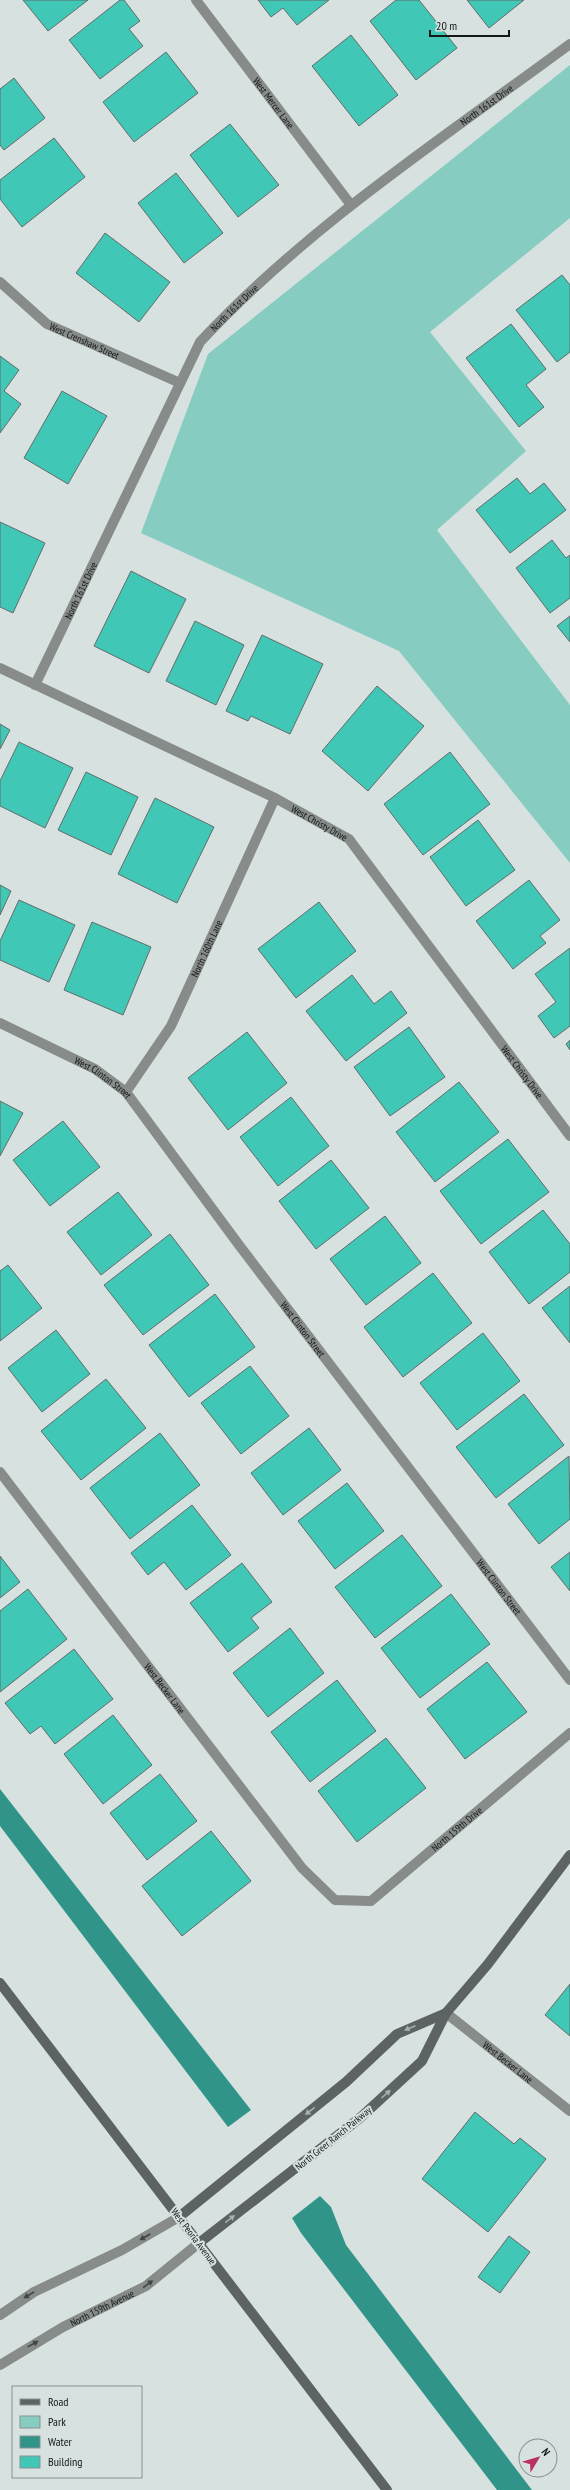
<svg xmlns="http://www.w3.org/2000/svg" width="570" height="2490" font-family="'PT Sans Narrow',sans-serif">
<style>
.green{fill:#87ccc1}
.water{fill:#309588}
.building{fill:#40c7b6;stroke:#636c6a}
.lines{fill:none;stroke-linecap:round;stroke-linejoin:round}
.street{stroke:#878b8a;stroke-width:10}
.secondary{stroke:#5d6362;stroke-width:10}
.oneway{fill:#a6afae}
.oneway2{fill:#414544}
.labels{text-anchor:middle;stroke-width:4;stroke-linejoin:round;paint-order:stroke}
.street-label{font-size:10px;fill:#131716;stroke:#d7e2e0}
</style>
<rect width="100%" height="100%" fill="#d7e2e0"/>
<path class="green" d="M 570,65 L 570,218 L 430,332 L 526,451 L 437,530 L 570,705 L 570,863 L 399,651 L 141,533 L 208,354 Z"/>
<g class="water">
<path d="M 0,1789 L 251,2110 L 228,2127 L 0,1826 Z"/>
<path d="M 320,2196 L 331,2207 L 346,2245 L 532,2490 L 497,2490 L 301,2233 L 292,2218 Z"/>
</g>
<g class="building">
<path d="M 23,0 L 88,0 L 48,31 Z"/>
<path d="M 120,0 L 124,0 L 140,21 L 129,29 L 143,46 L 100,79 L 69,40 Z"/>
<path d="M 258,0 L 329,0 L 297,25 L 283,8 L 271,17 Z"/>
<path d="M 396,0 L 419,0 L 457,48 L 416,80 L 370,21 Z"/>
<path d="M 467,0 L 524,0 L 489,28 Z"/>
<path d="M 351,35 L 398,95 L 359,126 L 312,66 Z"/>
<path d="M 166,52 L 198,93 L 134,142 L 103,102 Z"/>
<path d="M 14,78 L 45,118 L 4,150 L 0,145 L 0,89 Z"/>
<path d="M 230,124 L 279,185 L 238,217 L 190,155 Z"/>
<path d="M 54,138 L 85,177 L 22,227 L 0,199 L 0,180 Z"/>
<path d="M 176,173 L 223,233 L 184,263 L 138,203 Z"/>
<path d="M 105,233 L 170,282 L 139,322 L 76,273 Z"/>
<path d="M 562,275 L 570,285 L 570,352 L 557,362 L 516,310 Z"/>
<path d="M 511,324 L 546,369 L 526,385 L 544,407 L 519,427 L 466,358 Z"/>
<path d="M 0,356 L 19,370 L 4,391 L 21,404 L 0,433 Z"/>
<path d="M 62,391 L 107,416 L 68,484 L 24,458 Z"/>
<path d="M 517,478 L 530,494 L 544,483 L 566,510 L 510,553 L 476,510 Z"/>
<path d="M 0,522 L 45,543 L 13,613 L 0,607 Z"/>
<path d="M 552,540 L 566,558 L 570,555 L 570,598 L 550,613 L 516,568 Z"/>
<path d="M 131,571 L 186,599 L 149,673 L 94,646 Z"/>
<path d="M 570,616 L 570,642 L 557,626 Z"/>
<path d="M 195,621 L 244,645 L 216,705 L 166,681 Z"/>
<path d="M 262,635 L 323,664 L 290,734 L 251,716 L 248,721 L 226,711 Z"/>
<path d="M 377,686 L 424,726 L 368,791 L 322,751 Z"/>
<path d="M 0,724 L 10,730 L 0,749 Z"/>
<path d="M 19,742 L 73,768 L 45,828 L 0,806 L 0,781 Z"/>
<path d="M 450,752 L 490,804 L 423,855 L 384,804 Z"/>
<path d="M 86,772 L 138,797 L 111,855 L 58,830 Z"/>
<path d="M 155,798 L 214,827 L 177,903 L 118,874 Z"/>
<path d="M 478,820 L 515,870 L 466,906 L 430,857 Z"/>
<path d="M 529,880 L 560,920 L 540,936 L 546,943 L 513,969 L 476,921 Z"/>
<path d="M 0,885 L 11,891 L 0,915 Z"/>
<path d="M 19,900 L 75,925 L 49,982 L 0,960 L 0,941 Z"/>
<path d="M 319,902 L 356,951 L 296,998 L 258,949 Z"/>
<path d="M 92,922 L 151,947 L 123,1015 L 64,990 Z"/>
<path d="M 570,948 L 570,1026 L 554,1038 L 538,1016 L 556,1002 L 535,974 Z"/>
<path d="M 352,975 L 374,1004 L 391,991 L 407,1013 L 346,1061 L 306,1011 Z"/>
<path d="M 409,1027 L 445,1077 L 390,1116 L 354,1067 Z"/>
<path d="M 247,1032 L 287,1083 L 228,1130 L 188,1078 Z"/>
<path d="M 570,1040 L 570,1050 L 566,1044 Z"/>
<path d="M 459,1082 L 499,1132 L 435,1182 L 396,1132 Z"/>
<path d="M 291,1097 L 329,1146 L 278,1186 L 240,1137 Z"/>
<path d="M 0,1101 L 23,1113 L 0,1156 Z"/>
<path d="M 63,1121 L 100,1167 L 50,1206 L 13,1160 Z"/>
<path d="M 508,1139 L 549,1192 L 481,1244 L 440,1191 Z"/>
<path d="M 331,1160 L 369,1208 L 316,1249 L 279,1201 Z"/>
<path d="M 118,1192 L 152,1235 L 101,1275 L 67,1232 Z"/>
<path d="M 543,1210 L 570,1244 L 570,1272 L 529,1304 L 489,1252 Z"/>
<path d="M 385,1216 L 421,1263 L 366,1305 L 330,1259 Z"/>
<path d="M 170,1234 L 209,1285 L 143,1335 L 104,1285 Z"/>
<path d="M 8,1265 L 42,1308 L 0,1341 L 0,1271 Z"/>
<path d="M 433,1273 L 472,1323 L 403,1377 L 364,1327 Z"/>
<path d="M 570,1286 L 570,1343 L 542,1308 Z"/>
<path d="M 215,1294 L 255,1347 L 189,1397 L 149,1345 Z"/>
<path d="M 56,1330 L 90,1374 L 42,1412 L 8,1368 Z"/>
<path d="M 483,1333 L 520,1381 L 457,1430 L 420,1383 Z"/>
<path d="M 250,1366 L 289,1416 L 241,1454 L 201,1403 Z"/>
<path d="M 106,1379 L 146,1428 L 81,1480 L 41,1431 Z"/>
<path d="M 524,1394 L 564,1445 L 496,1498 L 456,1447 Z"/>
<path d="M 309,1428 L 341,1470 L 283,1515 L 251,1473 Z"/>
<path d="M 160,1433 L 200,1485 L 130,1539 L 90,1488 Z"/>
<path d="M 569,1456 L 570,1519 L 539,1544 L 508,1504 Z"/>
<path d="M 347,1483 L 384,1531 L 335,1569 L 298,1521 Z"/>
<path d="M 192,1505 L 231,1555 L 186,1590 L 164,1562 L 148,1575 L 131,1553 Z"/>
<path d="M 402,1535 L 442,1586 L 375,1638 L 335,1587 Z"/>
<path d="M 570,1552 L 570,1591 L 551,1567 Z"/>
<path d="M 0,1556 L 20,1582 L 0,1598 Z"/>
<path d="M 242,1563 L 272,1602 L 251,1618 L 259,1628 L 228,1652 L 190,1603 Z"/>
<path d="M 28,1589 L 67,1639 L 0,1692 L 0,1611 Z"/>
<path d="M 451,1594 L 490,1644 L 420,1698 L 381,1648 Z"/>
<path d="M 290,1628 L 324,1673 L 268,1717 L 233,1673 Z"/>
<path d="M 74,1649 L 113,1699 L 55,1744 L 41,1726 L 30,1734 L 5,1703 Z"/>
<path d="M 487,1662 L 527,1712 L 465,1759 L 427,1709 Z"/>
<path d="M 337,1680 L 376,1731 L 310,1782 L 271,1732 Z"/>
<path d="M 113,1715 L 152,1765 L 103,1804 L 64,1754 Z"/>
<path d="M 386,1738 L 426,1788 L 357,1842 L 318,1791 Z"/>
<path d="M 160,1774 L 197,1821 L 147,1860 L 110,1813 Z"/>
<path d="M 211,1831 L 251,1881 L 182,1936 L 142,1886 Z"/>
<path d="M 570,1984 L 570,2036 L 545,2015 Z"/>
<path d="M 475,2112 L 514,2144 L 520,2138 L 546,2159 L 488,2232 L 422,2179 Z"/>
<path d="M 509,2236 L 530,2252 L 500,2293 L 478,2277 Z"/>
</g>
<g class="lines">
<g class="street">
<path id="s1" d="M 196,0 L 351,205"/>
<path id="s2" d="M 0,282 L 47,324 L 180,383"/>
<path id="s3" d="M 0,668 L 275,798 L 349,839 L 570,1136"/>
<path id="s4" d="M 35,685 L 200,342 C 308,226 443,138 570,44"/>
<path id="s5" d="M 0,1023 L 95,1069 L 126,1092 L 239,1245 L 570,1680"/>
<path id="s6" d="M 126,1092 L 171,1026 L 275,798"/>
<path id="s7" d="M 0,1472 L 302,1868 L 335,1900 L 371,1901 L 570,1733"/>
<path id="s8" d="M 446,2013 L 570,2111"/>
<path d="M 0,2315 L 34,2292 L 122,2250 L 179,2217"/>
<path id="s9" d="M 0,2365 L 63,2327 L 146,2286 L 199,2243"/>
</g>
<g class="secondary">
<path d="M 0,1983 L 387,2490"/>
<path d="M 179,2217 L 346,2082 L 397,2034 L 446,2013"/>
<path d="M 199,2243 L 360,2118 L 422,2061 L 446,2013 L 488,1964 L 570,1855"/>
</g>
</g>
<defs><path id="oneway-solid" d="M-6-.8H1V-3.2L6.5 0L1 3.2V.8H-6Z"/></defs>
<g class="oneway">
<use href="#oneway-solid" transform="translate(410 2028) rotate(157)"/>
<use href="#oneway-solid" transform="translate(386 2094) rotate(-42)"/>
<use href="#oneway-solid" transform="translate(310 2111) rotate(142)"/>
<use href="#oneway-solid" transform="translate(230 2219) rotate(-38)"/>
</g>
<g class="oneway2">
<use href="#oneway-solid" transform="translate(145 2237) rotate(150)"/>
<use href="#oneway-solid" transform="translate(148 2284) rotate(-36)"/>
<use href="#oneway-solid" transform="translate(29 2295) rotate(149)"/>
<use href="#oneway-solid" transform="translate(33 2344) rotate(-29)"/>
</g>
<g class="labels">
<g class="street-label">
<text dy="4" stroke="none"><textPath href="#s1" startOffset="129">West Mercer Lane</textPath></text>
<text dy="4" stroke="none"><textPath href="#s4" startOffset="753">North 161st Drive</textPath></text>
<text dy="4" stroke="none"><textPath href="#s4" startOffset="429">North 161st Drive</textPath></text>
<text dy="4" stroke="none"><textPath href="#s2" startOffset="104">West Crenshaw Street</textPath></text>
<text dy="4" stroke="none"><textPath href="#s4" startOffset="105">North 161st Drive</textPath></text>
<text dy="4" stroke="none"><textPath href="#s3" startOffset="355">West Christy Drive</textPath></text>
<text dy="4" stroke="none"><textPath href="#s6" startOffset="165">North 160th Lane</textPath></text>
<text dy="4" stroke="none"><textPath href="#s3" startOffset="679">West Christy Drive</textPath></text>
<text dy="4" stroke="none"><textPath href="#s5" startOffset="117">West Clinton Street</textPath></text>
<text dy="4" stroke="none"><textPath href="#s5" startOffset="440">West Clinton Street</textPath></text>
<text dy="4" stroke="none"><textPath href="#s5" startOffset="764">West Clinton Street</textPath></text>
<text dy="4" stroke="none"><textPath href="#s7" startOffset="272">West Becker Lane</textPath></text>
<text dy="4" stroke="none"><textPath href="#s7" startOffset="692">North 159th Drive</textPath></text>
<text dy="4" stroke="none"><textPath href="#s8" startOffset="79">West Becker Lane</textPath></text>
<text transform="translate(333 2138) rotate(-39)" y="4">North Greer Ranch Parkway</text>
<text transform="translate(194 2236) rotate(53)" y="4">West Peoria Avenue</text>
<text dy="4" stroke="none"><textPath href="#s9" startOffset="117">North 159th Avenue</textPath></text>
</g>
</g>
<rect x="12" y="2386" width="130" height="92" fill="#d7e2e0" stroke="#89918f"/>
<rect x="20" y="2399" width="20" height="6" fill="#5d6362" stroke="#89918f"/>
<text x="48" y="2406" font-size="12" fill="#131716">Road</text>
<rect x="20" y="2416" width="20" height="12" fill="#87ccc1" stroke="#89918f"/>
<text x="48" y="2426" font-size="12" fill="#131716">Park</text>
<rect x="20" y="2436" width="20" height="12" fill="#309588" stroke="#89918f"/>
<text x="48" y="2446" font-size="12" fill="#131716">Water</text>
<rect x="20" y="2456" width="20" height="12" fill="#40c7b6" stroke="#89918f"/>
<text x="48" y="2466" font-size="12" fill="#131716">Building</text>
<g transform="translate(538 2458) rotate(52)"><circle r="19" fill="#d7e2e0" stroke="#89918f"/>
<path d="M0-3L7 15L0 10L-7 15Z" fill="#bb2f63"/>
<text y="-6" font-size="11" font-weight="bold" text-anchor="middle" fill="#131716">N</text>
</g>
<path d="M430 30v6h79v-6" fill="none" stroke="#131716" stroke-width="2"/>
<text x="436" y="30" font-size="12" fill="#131716" stroke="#d7e2e0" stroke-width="3" paint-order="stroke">20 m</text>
</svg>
